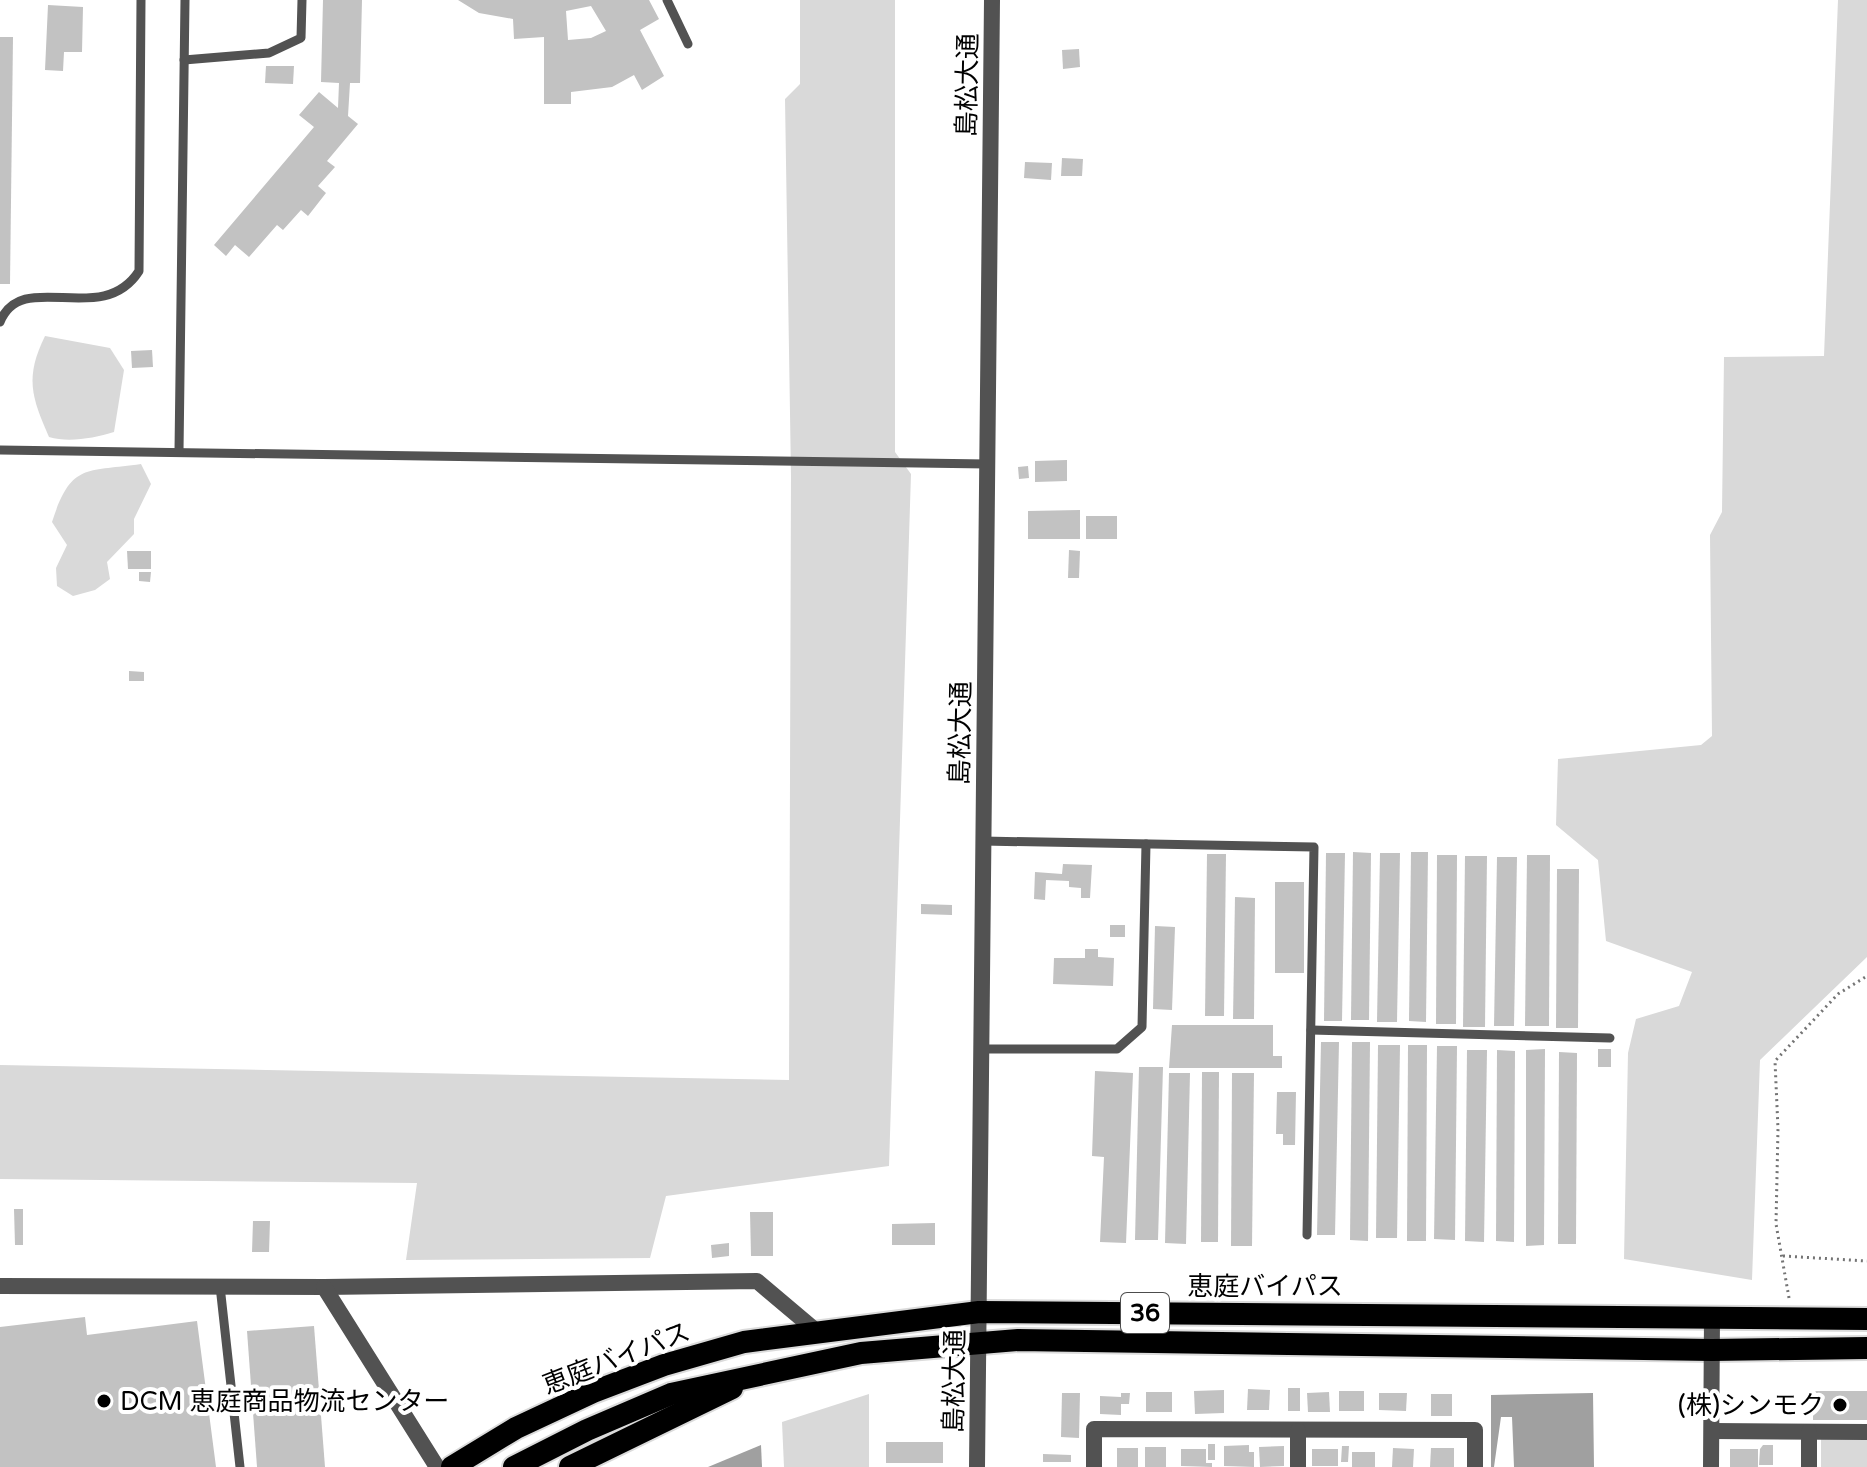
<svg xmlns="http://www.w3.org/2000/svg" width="1867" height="1467" font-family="'Varela Round','Noto Sans JP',sans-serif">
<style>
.green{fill:#d9d9d9}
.water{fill:#a0a0a0}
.building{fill:#c2c2c2;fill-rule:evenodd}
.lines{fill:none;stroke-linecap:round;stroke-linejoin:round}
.trunk-casing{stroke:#dbdbdb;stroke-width:26}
.path{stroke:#747474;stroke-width:3;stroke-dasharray:2 4;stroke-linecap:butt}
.service{stroke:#525252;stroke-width:9}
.minor{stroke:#525252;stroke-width:16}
.tertiary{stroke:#525252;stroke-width:16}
.trunk{stroke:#000;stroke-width:22}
.poi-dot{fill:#000;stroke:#fff;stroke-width:3}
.labels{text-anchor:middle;stroke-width:8;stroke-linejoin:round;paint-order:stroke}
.shield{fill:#fff;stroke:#4c4c4c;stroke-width:2}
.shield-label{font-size:24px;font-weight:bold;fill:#000}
.street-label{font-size:26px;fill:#000;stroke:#fff}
.poi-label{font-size:26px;fill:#000;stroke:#fff;text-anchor:start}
</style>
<rect width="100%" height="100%" fill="#fff"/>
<g class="green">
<path d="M 800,0 L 895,0 L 895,452 L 911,474 L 889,1166 L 666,1196 L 650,1258 L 406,1260 L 417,1183 L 0,1179 L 0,1065 L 789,1080 L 791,476 L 785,99 L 800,84 Z"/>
<path d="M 1838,0 L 1867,0 L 1867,957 L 1760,1060 L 1752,1280 L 1624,1259 L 1628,1053 L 1636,1019 L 1679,1006 L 1692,972 L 1606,941 L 1598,860 L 1556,825 L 1558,759 L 1701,745 L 1712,736 L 1710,535 L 1722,512 L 1724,357 L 1824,356 Z"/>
<path d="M 45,336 L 110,348 L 124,370 L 114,432 C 94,438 69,443 49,437 C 31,396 25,377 45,336 Z"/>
<path d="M 141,464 L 151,484 L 134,519 L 134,534 L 107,562 L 110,579 L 95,590 L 73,596 L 57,586 L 56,568 L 67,545 L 52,522 C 71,463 85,472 141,464 Z"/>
<path d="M 869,1394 L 869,1467 L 784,1467 L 782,1422 Z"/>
<path d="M 1821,1439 L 1867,1440 L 1867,1467 L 1821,1467 Z"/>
</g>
<g class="water">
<path d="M 1593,1393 L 1594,1467 L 1514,1467 L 1512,1417 L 1501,1417 L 1494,1467 L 1491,1467 L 1491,1395 Z"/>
<path d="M 761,1445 L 762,1467 L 708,1467 Z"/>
</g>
<g class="building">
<path d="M 323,0 L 362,0 L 360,83 L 350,83 L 348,116 L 358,124 L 327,161 L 335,167 L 318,186 L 326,193 L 308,216 L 301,210 L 283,230 L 277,225 L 249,257 L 235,245 L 226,256 L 214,245 L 314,127 L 299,115 L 319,92 L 338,108 L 339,83 L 321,82 Z"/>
<path d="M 458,0 L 649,0 L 659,19 L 640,30 L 664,76 L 642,90 L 634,75 L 612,87 L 571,92 L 571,104 L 544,104 L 544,37 L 514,39 L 513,19 L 479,13 ZM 591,6 L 606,31 L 591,38 L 568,40 L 566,11 Z"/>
<path d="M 48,5 L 83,7 L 82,52 L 64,52 L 63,71 L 45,70 Z"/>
<path d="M 0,37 L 13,37 L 10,284 L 0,284 Z"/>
<path d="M 1079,49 L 1080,67 L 1063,69 L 1062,50 Z"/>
<path d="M 266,66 L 294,66 L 293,84 L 265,83 Z"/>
<path d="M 1062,158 L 1083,159 L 1082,176 L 1061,176 Z"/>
<path d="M 1025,162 L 1052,163 L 1051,180 L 1024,178 Z"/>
<path d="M 152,350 L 153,367 L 132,368 L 131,351 Z"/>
<path d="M 1067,460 L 1067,481 L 1035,482 L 1035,461 Z"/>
<path d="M 1028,466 L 1029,478 L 1019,479 L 1018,467 Z"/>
<path d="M 1080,510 L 1080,539 L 1028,539 L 1028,511 Z"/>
<rect x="1086" y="516" width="31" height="23"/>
<path d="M 1069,550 L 1080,551 L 1079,578 L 1068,578 Z"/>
<path d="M 127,551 L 151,551 L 151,569 L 128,569 Z"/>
<path d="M 139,572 L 151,572 L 150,582 L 139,581 Z"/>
<path d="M 129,671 L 144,672 L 144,681 L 129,681 Z"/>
<path d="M 1353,852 L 1371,853 L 1369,1020 L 1351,1020 Z"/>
<path d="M 1411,852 L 1428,852 L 1426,1022 L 1409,1021 Z"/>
<path d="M 1326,853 L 1345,853 L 1342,1021 L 1324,1021 Z"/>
<path d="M 1380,853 L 1400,853 L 1397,1022 L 1377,1022 Z"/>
<path d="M 1207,854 L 1226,854 L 1224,1016 L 1205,1016 Z"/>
<path d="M 1437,855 L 1457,855 L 1456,1024 L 1436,1024 Z"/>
<path d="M 1527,855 L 1550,855 L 1549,1026 L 1525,1026 Z"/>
<path d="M 1465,856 L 1487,856 L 1485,1027 L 1463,1027 Z"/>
<path d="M 1497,857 L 1517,857 L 1514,1026 L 1494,1026 Z"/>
<path d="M 1063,864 L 1092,865 L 1090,898 L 1081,898 L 1081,888 L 1069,887 L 1069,881 L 1046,880 L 1045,900 L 1034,899 L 1035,872 L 1062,874 Z"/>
<path d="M 1557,869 L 1579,869 L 1578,1028 L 1556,1028 Z"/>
<rect x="1275" y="882" width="29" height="91"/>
<path d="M 1235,897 L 1255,898 L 1254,1019 L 1233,1019 Z"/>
<path d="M 921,904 L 952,905 L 952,915 L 921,914 Z"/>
<rect x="1110" y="925" width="15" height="12"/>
<path d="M 1155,926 L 1175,927 L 1172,1010 L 1153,1009 Z"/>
<path d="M 1085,949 L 1098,949 L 1098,957 L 1114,958 L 1113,986 L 1053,984 L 1054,958 L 1085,958 Z"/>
<path d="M 1172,1025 L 1273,1025 L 1273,1056 L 1282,1056 L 1282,1068 L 1169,1068 Z"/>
<path d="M 1321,1042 L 1339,1042 L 1335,1235 L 1317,1235 Z"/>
<path d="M 1352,1042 L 1370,1042 L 1368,1241 L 1350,1240 Z"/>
<path d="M 1378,1045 L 1400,1045 L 1397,1238 L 1376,1238 Z"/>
<path d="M 1408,1045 L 1427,1045 L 1426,1241 L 1407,1241 Z"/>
<path d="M 1437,1046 L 1457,1046 L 1455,1240 L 1434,1239 Z"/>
<path d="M 1545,1049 L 1544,1245 L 1526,1246 L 1526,1050 Z"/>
<rect x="1598" y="1049" width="13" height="18"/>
<path d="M 1467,1050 L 1487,1050 L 1484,1242 L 1465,1241 Z"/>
<path d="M 1497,1050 L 1515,1051 L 1514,1242 L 1496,1241 Z"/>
<path d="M 1559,1052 L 1577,1053 L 1576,1244 L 1558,1244 Z"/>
<path d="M 1139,1067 L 1163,1067 L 1158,1240 L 1135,1240 Z"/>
<path d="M 1095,1071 L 1133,1073 L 1126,1243 L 1100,1242 L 1104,1157 L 1092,1156 Z"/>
<path d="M 1202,1072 L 1219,1072 L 1218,1242 L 1201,1242 Z"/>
<path d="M 1169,1073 L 1190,1073 L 1186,1244 L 1165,1243 Z"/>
<path d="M 1232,1073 L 1254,1073 L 1252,1246 L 1231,1246 Z"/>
<path d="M 1277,1092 L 1296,1092 L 1295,1145 L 1283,1145 L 1283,1134 L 1276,1134 Z"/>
<path d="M 14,1209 L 23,1209 L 23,1245 L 15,1245 Z"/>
<path d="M 750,1212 L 773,1212 L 773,1256 L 751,1256 Z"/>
<path d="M 253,1221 L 270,1221 L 269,1252 L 252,1252 Z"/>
<path d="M 935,1223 L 935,1245 L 892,1245 L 892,1224 Z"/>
<path d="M 729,1243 L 729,1256 L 712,1258 L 711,1245 Z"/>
<path d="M 85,1317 L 87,1335 L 197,1321 L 216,1467 L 0,1467 L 0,1327 Z"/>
<path d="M 314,1326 L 325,1467 L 257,1467 L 247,1331 Z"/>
<rect x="1288" y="1388" width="12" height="23"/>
<path d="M 1248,1389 L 1270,1390 L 1269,1410 L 1247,1410 Z"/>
<path d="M 1224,1390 L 1224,1413 L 1195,1414 L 1194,1391 Z"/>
<rect x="1339" y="1391" width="25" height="20"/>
<rect x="1813" y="1391" width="54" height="29"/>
<rect x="1146" y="1392" width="26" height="20"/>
<path d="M 1329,1392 L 1330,1412 L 1308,1412 L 1307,1393 Z"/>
<path d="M 1062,1393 L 1080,1393 L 1079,1438 L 1061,1437 Z"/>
<path d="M 1121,1393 L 1130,1393 L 1129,1404 L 1121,1404 L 1121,1415 L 1100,1414 L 1100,1396 L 1121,1397 Z"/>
<path d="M 1379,1393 L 1407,1393 L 1406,1411 L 1379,1410 Z"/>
<rect x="1431" y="1394" width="21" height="22"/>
<rect x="886" y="1442" width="57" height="21"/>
<rect x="1208" y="1444" width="7" height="16"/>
<path d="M 1249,1445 L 1249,1452 L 1254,1452 L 1254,1467 L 1224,1466 L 1224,1446 Z"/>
<path d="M 1763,1445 L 1773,1445 L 1773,1465 L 1759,1465 L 1760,1449 Z"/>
<path d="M 1284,1446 L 1284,1466 L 1260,1467 L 1259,1447 Z"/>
<path d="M 1342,1446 L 1349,1446 L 1348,1462 L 1341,1462 Z"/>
<rect x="1145" y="1447" width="21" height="20"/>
<rect x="1117" y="1448" width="21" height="19"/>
<path d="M 1393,1448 L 1414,1449 L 1413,1467 L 1392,1467 Z"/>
<path d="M 1431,1448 L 1454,1448 L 1454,1467 L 1430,1467 Z"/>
<path d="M 1181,1449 L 1206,1449 L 1206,1463 L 1212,1463 L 1212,1467 L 1181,1466 Z"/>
<rect x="1312" y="1449" width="26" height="17"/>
<rect x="1730" y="1449" width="28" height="18"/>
<rect x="1352" y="1452" width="23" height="15"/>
<path d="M 1043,1454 L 1071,1455 L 1071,1462 L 1043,1462 Z"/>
</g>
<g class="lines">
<g class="trunk-casing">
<g id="trunk">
<path d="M 452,1467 L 516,1428 L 593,1392 L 664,1365 L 744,1342 L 979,1312 L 1867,1319"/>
<path d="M 514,1467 L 587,1430 L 671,1394 L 861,1353 L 1018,1340 L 1712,1350 L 1867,1348"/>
<path d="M 570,1467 L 732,1388"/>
</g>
</g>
<g class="path">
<path d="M 1783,1256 L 1867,1261"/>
<path d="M 1789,1298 L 1776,1224 L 1778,1129 L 1775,1061 L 1838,994 L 1867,976"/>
</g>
<g class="service">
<path d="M 667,0 L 688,44"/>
<path d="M 184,60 L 269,53 L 301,38 L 302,0"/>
<path d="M 0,322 C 22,267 102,329 139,271 L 141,0"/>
<path d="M 0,450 L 987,464"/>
<path d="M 179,451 L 185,0"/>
<path d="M 983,841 L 1314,847 L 1307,1235"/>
<path d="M 1311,1030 L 1610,1038"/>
<path d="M 981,1049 L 1117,1049 L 1142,1027 L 1146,844"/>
<path d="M 220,1286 L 240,1467"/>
</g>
<g class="minor">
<path d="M 0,1286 L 324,1287 L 757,1281 L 815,1330"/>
<path d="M 324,1287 L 437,1467"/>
<path d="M 1712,1431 L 1867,1432"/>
<path d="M 1809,1432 L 1809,1467"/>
<path d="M 1094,1467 L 1094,1429 L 1475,1430 L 1475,1467"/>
<path d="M 1298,1467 L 1298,1431"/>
<path d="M 1711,1467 L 1712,1317"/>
</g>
<path class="tertiary" d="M 977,1467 L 992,0"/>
<use href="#trunk" class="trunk"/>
</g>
<g class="poi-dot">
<circle cx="104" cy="1401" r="8"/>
<circle cx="1840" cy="1405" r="8"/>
</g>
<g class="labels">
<rect class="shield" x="1121" y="1293" width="48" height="40" rx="6"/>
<g class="shield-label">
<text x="1145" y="1321">36</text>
</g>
<g class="street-label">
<text transform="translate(967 85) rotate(-89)" y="9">島松大通</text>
<text transform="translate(960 733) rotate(-89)" y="9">島松大通</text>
<text x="1265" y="1295">恵庭バイパス</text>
<text transform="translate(616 1358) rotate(-21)" y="9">恵庭バイパス</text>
<text transform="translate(954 1381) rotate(-89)" y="9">島松大通</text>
</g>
<g class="poi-label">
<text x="120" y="1410">DCM 恵庭商品物流センター</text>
<text x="1824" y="1414" text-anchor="end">(株)シンモク</text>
</g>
</g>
</svg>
